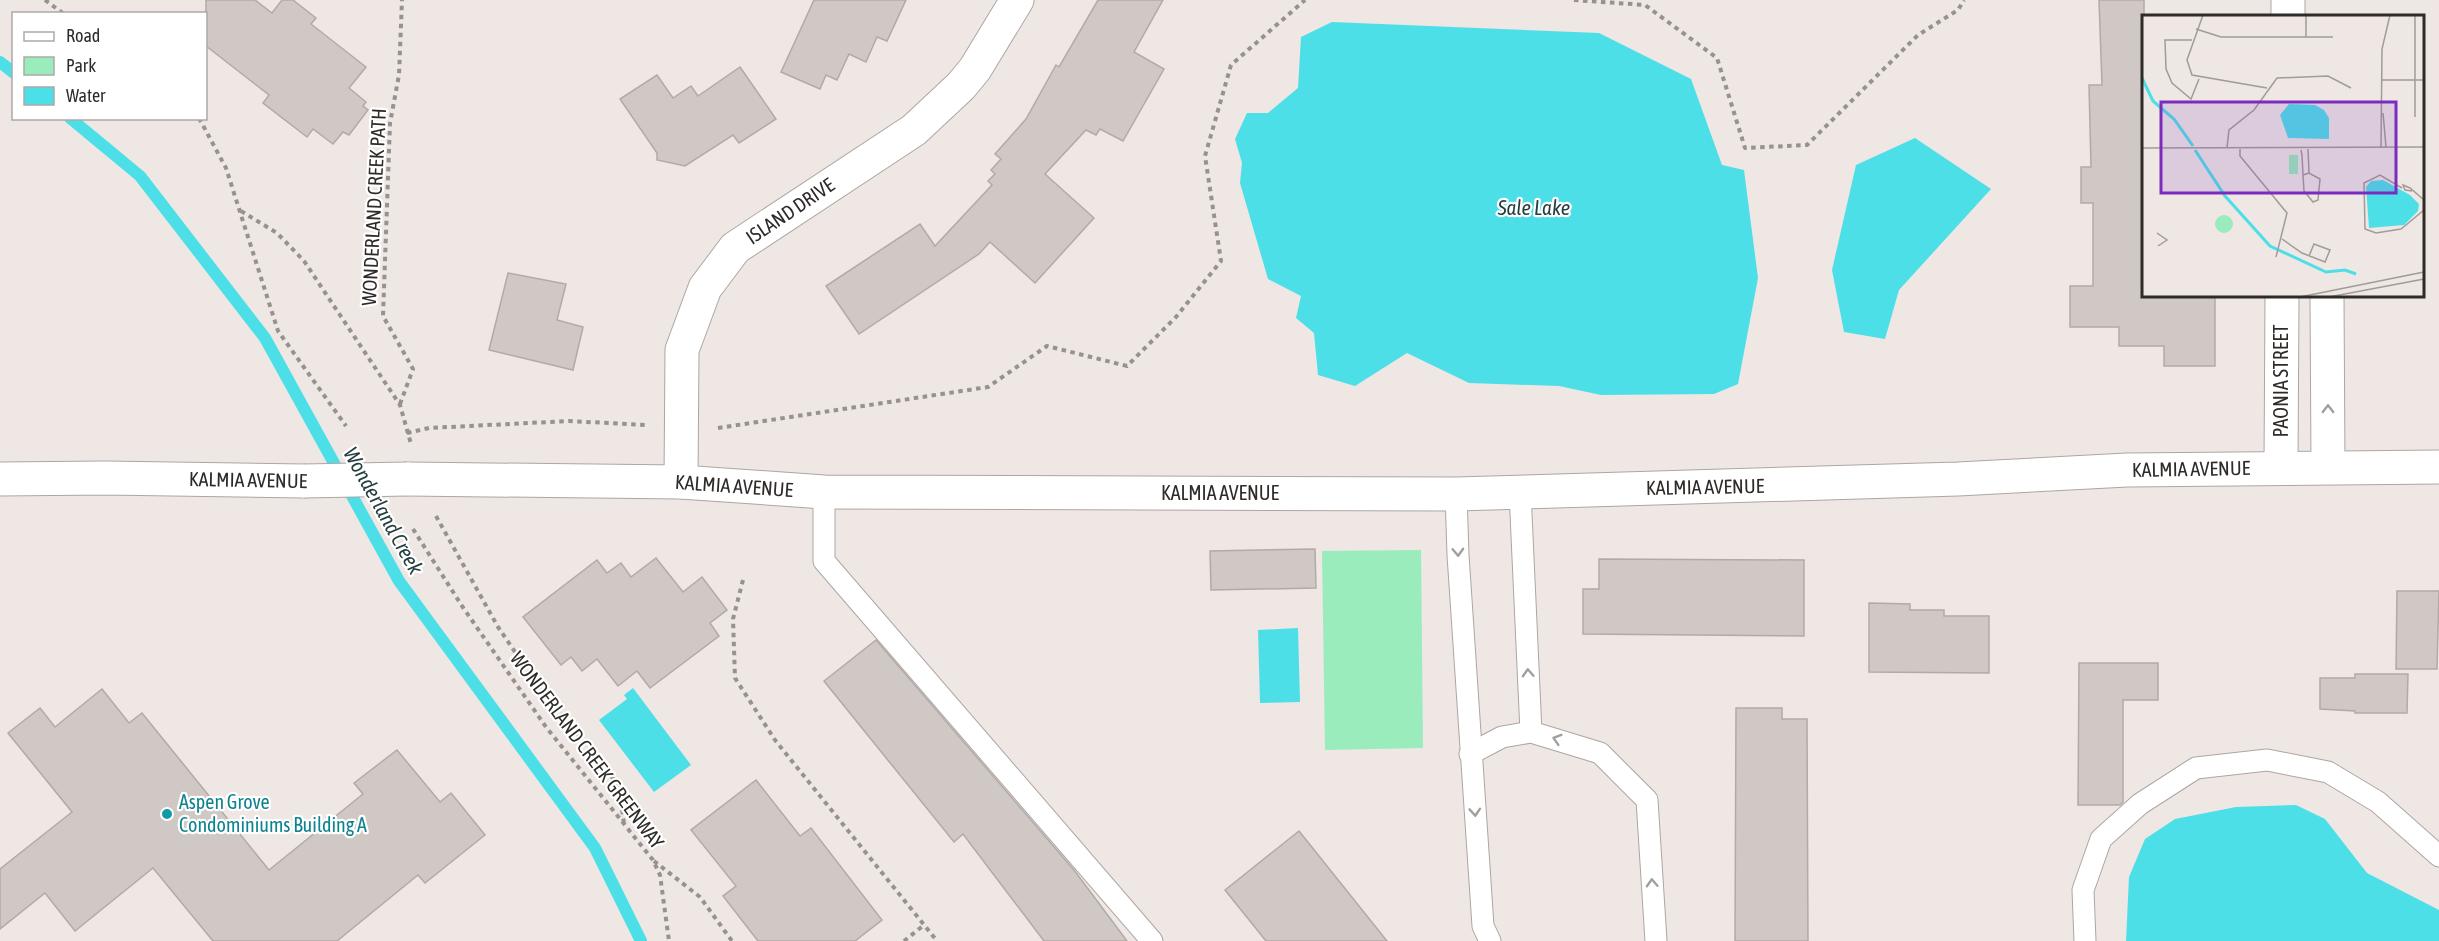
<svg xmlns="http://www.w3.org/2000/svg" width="2439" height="941" font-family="'Asap Condensed',sans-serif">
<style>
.green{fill:#9aecbd}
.water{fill:#4ddfe8}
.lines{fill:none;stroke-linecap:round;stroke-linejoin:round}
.stream{stroke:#4ddfe8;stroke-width:12}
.building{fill:#d0c8c4;stroke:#b1aaa6;stroke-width:1.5}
.lane-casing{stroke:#ada6a2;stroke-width:23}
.street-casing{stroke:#ada6a2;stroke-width:35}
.path{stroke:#97928f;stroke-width:4;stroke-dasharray:4.5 4.5;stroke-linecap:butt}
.lane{stroke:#fff;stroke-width:21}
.street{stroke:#fff;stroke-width:33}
.street-bridge-casing{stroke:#ada6a2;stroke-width:35;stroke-linecap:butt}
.street-bridge{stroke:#fff;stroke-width:33}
.oneway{stroke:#a1a09f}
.culture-dot{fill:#0f9aa8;stroke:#fff;stroke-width:2}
.labels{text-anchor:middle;stroke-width:4.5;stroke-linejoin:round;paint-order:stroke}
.street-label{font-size:20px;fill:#2e2b29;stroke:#fff}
.culture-label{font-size:20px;fill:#0d838f;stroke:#fff;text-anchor:start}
.water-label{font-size:21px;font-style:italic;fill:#253e3f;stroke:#fff}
.inset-river{fill:none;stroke:#4ddfe8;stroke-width:3}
.inset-road{fill:none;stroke:#a19c99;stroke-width:1.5}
.view{fill:#7b2cbf;fill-opacity:0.15;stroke:#7b2cbf;stroke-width:3}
.inset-edge{fill:none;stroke:#2e2b29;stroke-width:3}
</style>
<rect width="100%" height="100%" fill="#eee7e3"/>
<path class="green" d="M 1421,550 L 1423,748 L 1325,750 L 1322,551 Z"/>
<g class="water">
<path d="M 1332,22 L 1599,33 L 1691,79 L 1722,165 L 1744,170 L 1758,278 L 1738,384 L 1714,394 L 1601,395 L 1559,386 L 1469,383 L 1407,353 L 1355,386 L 1318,375 L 1314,333 L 1296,318 L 1301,296 L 1268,279 L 1240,183 L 1242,163 L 1235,139 L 1247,113 L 1268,113 L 1298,88 L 1301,37 Z"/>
<path d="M 1915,138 L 1991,189 L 1899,290 L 1885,339 L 1844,332 L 1832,270 L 1856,165 Z"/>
<path d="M 1298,628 L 1300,702 L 1260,703 L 1258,630 Z"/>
<path d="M 633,688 L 691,765 L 654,792 L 599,720 L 627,699 L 624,695 Z"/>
<path d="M 2296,805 L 2325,819 L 2367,873 L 2439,910 L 2439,941 L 2126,941 L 2129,877 L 2145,839 L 2175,819 L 2236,807 Z"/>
</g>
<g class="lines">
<g class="stream">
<path d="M 0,62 L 14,73"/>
<path d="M 70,118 L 140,176 L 265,338 L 399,581 L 595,848 L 641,941"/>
</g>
</g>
<g class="building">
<path d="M 206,0 L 255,0 L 272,13 L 282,0 L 293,0 L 316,18 L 311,24 L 366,67 L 349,88 L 366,102 L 363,106 L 368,110 L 349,135 L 343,132 L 333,144 L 313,129 L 307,137 L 263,103 L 269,95 L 206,46 Z"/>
<path d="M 814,0 L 906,0 L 887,41 L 877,37 L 866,62 L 849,54 L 837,80 L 826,75 L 820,89 L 781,72 Z"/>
<path d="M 1098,0 L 1163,0 L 1134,52 L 1164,69 L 1123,141 L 1100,129 L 1096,135 L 1086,130 L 1045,174 L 1094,218 L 1035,283 L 990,242 L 979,254 L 859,334 L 826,286 L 920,224 L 935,246 L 992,185 L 988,181 L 995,174 L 991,170 L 1001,159 L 995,154 L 1026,119 L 1056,65 L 1059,67 Z"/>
<path d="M 2099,0 L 2144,0 L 2144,296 L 2215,296 L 2215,366 L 2164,366 L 2164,346 L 2119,346 L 2119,327 L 2070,327 L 2070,286 L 2093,286 L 2093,203 L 2081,203 L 2081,167 L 2091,167 L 2089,85 L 2102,85 Z"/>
<path d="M 740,67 L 776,119 L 739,143 L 733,135 L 685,166 L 657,160 L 657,153 L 620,99 L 657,75 L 673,98 L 691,86 L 698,96 Z"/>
<path d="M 508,273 L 566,284 L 557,320 L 583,327 L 573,370 L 489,350 Z"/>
<path d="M 1315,549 L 1316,588 L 1211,590 L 1210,551 Z"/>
<path d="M 656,558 L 683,592 L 702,577 L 727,610 L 710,623 L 719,636 L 650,688 L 637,671 L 618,686 L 597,659 L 582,671 L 571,657 L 561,665 L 523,617 L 597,560 L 607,573 L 621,563 L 631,577 Z"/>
<path d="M 1599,559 L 1804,560 L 1804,636 L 1583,634 L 1583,589 L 1599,589 Z"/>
<path d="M 2397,591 L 2439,591 L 2437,669 L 2396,669 Z"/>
<path d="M 1869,603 L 1910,604 L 1910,610 L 1944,610 L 1944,616 L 1989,616 L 1989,673 L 1869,672 Z"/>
<path d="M 876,640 L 1074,870 L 1127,941 L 1044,941 L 963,834 L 954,842 L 824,681 Z"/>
<path d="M 2079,663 L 2158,663 L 2158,700 L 2123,700 L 2123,802 L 2120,805 L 2078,805 Z"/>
<path d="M 2355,674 L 2408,674 L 2407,713 L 2355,713 L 2355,711 L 2320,709 L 2320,678 L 2355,678 Z"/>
<path d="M 102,689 L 129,723 L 142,713 L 269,870 L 363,794 L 354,783 L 397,750 L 440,802 L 451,793 L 485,835 L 425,883 L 418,875 L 337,941 L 213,941 L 153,868 L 75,931 L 45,893 L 0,929 L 0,869 L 72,812 L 8,733 L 40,708 L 55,727 Z"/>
<path d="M 1736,708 L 1782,708 L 1782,719 L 1807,719 L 1808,941 L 1735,941 Z"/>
<path d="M 756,780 L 800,836 L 811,828 L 882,920 L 855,941 L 758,941 L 723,896 L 736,886 L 691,830 Z"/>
<path d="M 1299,831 L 1387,941 L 1266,941 L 1225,890 Z"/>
</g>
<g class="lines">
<g class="lane-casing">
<g id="lane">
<path d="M 824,492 L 824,561 L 1152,941"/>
<path d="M 1520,492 L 1531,732"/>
<path d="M 1456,494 L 1458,555 L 1483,926 L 1490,941"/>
<path d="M 1470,754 L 1502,737 L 1531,732 L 1600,753 L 1647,800 L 1656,941"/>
<path d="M 2085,941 L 2083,890 L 2101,839 L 2140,804 L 2196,768 L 2267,760 L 2328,772 L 2378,802 L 2439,856"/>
</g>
</g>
<g class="street-casing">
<g id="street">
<path d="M 2288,0 L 2288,16"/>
<path d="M 2327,296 L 2328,467"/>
<path d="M 2281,467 L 2282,296"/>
<path d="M 0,479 L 105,478 L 304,481"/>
<path d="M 407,479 L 681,482 L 824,492 L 1456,494 L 1958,479 L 2127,470 L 2439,467"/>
<path d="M 681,482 L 682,350 L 705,288 L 735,248 L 914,130 L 961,86 L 975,69 L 1017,0"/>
</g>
</g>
<g class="path">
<path d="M 45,0 L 64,14"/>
<path d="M 1574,0 L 1645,5 L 1717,58 L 1745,148 L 1807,145 L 1918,35 L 1958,10 L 1964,0"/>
<path d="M 199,118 L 226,168 L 278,331 L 346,426"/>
<path d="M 241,211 L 277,233 L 304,261 L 400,405 L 411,444"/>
<path d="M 400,404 L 413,369 L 383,316 L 390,123 L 399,75 L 402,0"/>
<path d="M 718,428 L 988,387 L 1047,346 L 1127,366 L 1176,317 L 1221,261 L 1205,156 L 1231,65 L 1305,0"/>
<path d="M 407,433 L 429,428 L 569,421 L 646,425"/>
<path d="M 436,516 L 498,627 L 539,687 L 619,786 L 624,824"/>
<path d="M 413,529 L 462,606 L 546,727 L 653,860 L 660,875 L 669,941"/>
<path d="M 743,580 L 733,619 L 735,678 L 775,740 L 937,941"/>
<path d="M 654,861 L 700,897 L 732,941"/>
<path d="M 904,941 L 924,925"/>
</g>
<use href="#lane" class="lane"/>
<use href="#street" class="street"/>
<g class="street-bridge-casing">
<path id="street-bridge" d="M 304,481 L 407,479"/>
</g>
<use href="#street-bridge" class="street-bridge"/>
</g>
<defs><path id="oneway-chevron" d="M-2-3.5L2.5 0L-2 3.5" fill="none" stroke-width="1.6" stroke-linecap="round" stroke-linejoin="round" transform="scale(1.5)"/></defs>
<g class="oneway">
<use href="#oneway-chevron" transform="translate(2328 409) rotate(-90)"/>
<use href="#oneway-chevron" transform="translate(1458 552) rotate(88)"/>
<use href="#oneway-chevron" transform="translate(1528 673) rotate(-93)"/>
<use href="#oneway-chevron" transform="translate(1557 739) rotate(-163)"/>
<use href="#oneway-chevron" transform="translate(1475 812) rotate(86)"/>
<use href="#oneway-chevron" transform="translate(1652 883) rotate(-93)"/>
</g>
<circle class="culture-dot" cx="167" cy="814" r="6"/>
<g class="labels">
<g class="street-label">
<text transform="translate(374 207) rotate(-87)" y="7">WONDERLAND CREEK PATH</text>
<text transform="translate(790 211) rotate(-34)" y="7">ISLAND DRIVE</text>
<text transform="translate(2281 381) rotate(-90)" y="7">PAONIA STREET</text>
<text transform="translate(2191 469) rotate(-1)" y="7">KALMIA AVENUE</text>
<text transform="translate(248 480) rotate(1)" y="7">KALMIA AVENUE</text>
<text transform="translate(734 486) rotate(4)" y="7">KALMIA AVENUE</text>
<text transform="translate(1705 487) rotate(-1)" y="7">KALMIA AVENUE</text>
<text x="1220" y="500">KALMIA AVENUE</text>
<text transform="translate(587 750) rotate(53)" y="7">WONDERLAND CREEK GREENWAY</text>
</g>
<g class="culture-label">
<text x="179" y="809">Aspen Grove<tspan x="179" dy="23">Condominiums Building A</tspan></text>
</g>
<g class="water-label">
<text x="1534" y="215">Sale Lake</text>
<text transform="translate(383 511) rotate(61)" y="7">Wonderland Creek</text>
</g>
</g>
<g transform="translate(2142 15)">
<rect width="282" height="282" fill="#eee7e3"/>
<path d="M 147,140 L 156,140 L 156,159 L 147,159 ZM73 209a9 9 0 1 1 18 0a9 9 0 1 1-18 0Z" fill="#9aecbd"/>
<path d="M 147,89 L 173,90 L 182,95 L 187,103 L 187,124 L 146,123 L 138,100 ZM 229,166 L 241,165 L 268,180 L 277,189 L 276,196 L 262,210 L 227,213 L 224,172 Z" fill="#4ddfe8"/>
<path class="inset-river" d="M 0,63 L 11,86 L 32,104 L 51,131M 53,135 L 83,181 L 128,231 L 184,257 L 203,255 L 214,259"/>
<path class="inset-road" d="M 61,0 L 45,45 L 50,60 L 125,73M 54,14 L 79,22 L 191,22M 164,22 L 164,0M 50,25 L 23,25 L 24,54 L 30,68 L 49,84 L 57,64M 240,65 L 282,65M 241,98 L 244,132M 273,102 L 273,0M 239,132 L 240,34 L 248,0M 0,133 L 282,132M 85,133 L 87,115 L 112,95 L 135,63 L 186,61 L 209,73M 98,134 L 98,141 L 145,198 L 134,242M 166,134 L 167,158M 159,135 L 160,140 L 161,160 L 162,176 L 171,187 L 176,185 L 178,164 L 167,158 L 161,160M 260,173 L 238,160 L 222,168 L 223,214 L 234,218 L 259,214 L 282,195M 270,176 L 263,175 L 261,170 L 268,173 L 282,185M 15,218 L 25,225 L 16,231M 140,224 L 160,238 L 183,247 L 188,235 L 172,229 L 167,241M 158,282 L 282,257M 187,282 L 282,264"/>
<path class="view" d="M 19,87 L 254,87 L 254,178 L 19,178 Z"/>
<rect width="282" height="282" class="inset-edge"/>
</g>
<rect x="12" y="12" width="195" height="108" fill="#ffffff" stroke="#abaaa9" stroke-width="1.5"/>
<rect x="24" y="32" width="30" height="9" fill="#ffffff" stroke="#abaaa9" stroke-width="1.5"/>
<text x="66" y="42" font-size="18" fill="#2e2b29">Road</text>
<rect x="24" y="57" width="30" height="18" fill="#9aecbd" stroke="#abaaa9" stroke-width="1.5"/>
<text x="66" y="72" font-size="18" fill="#2e2b29">Park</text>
<rect x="24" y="87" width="30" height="18" fill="#4ddfe8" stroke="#abaaa9" stroke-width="1.5"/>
<text x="66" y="102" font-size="18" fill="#2e2b29">Water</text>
</svg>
